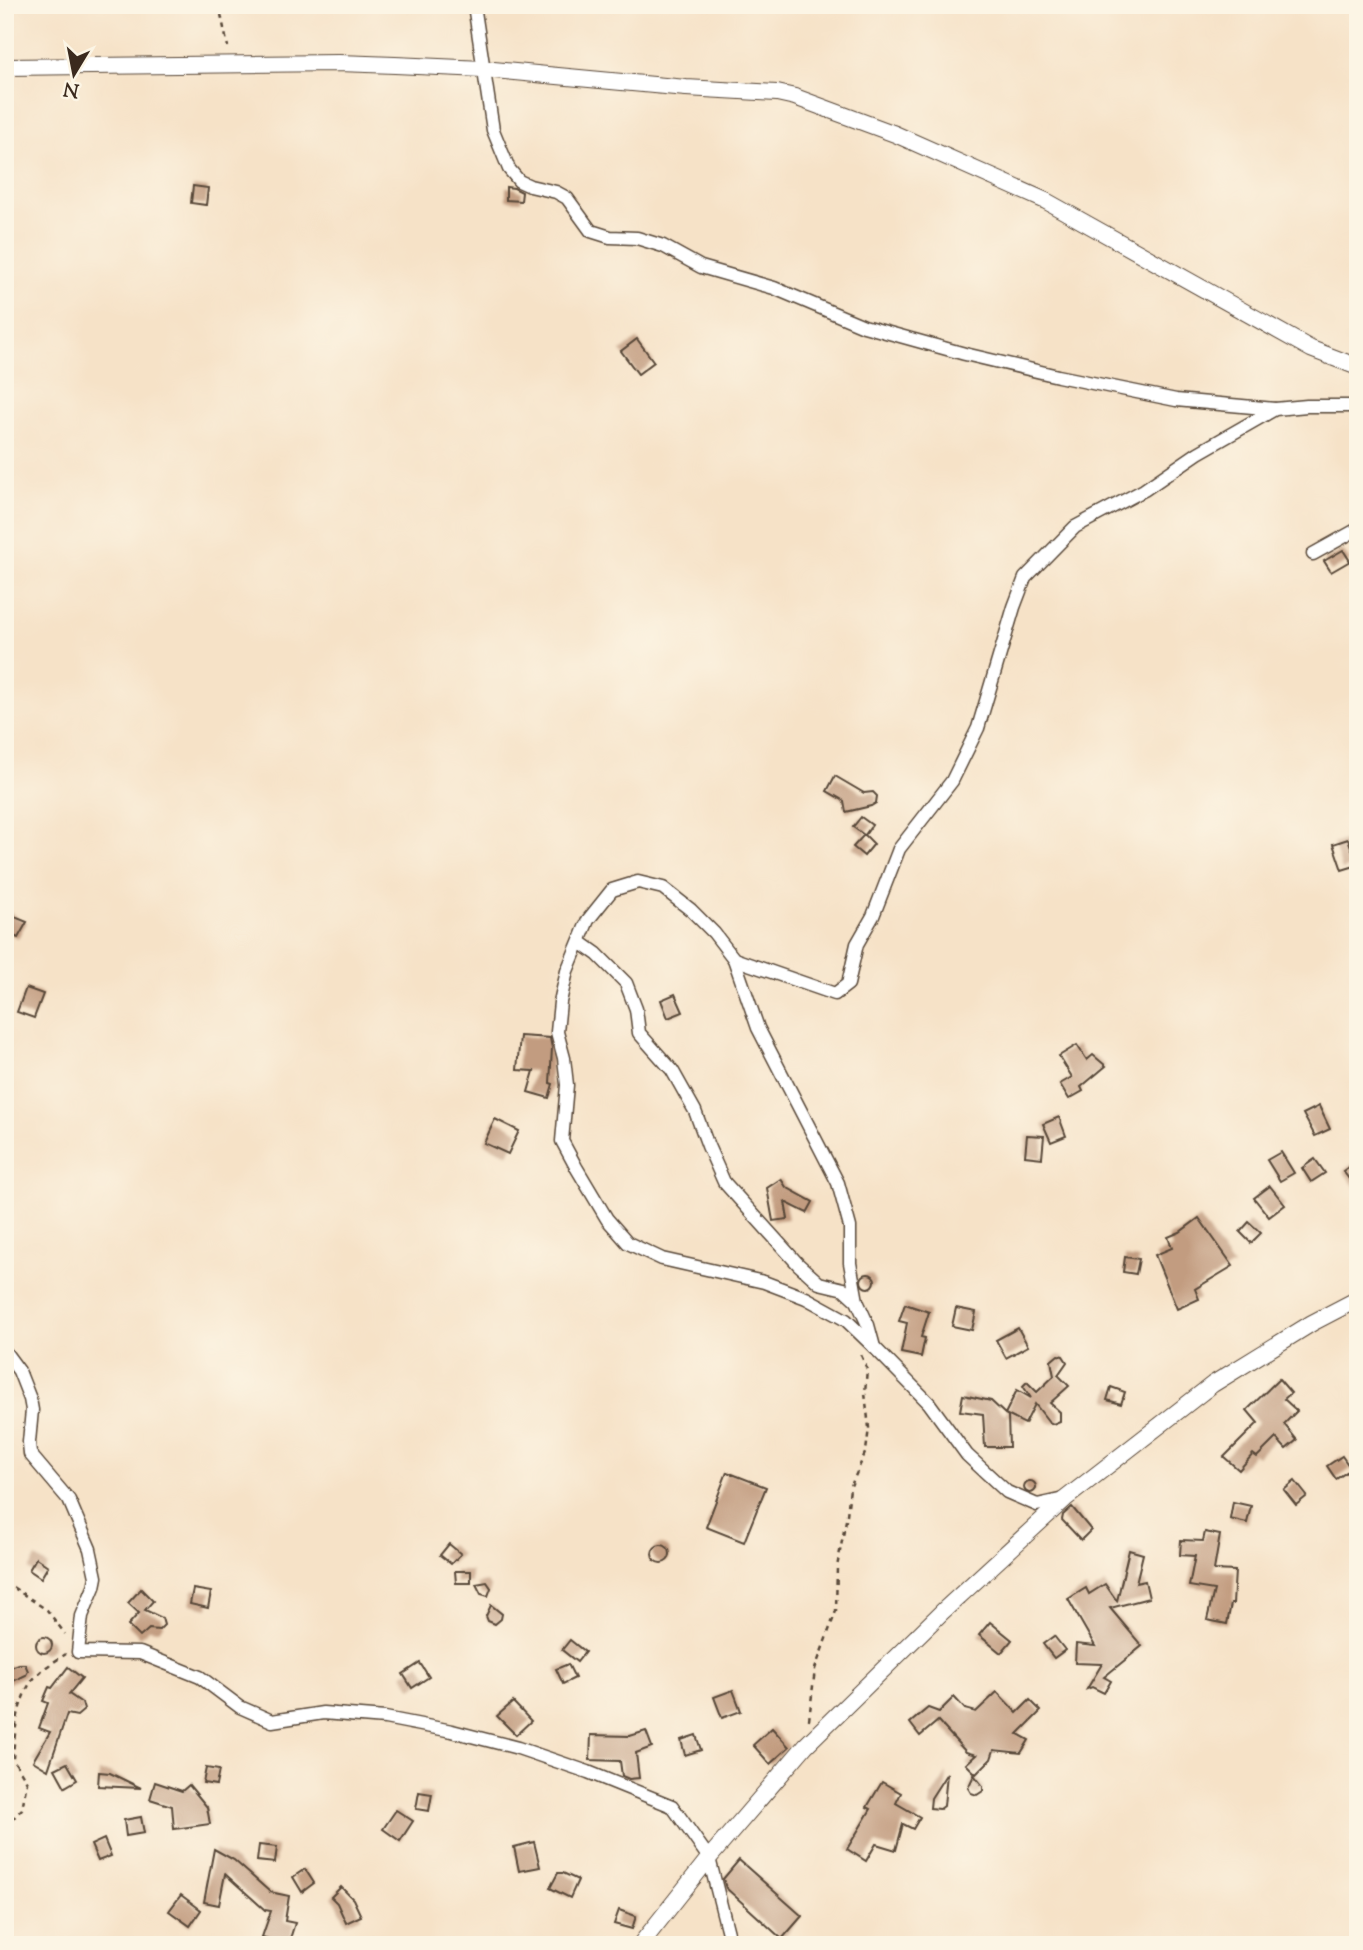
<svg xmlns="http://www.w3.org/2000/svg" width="1363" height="1950" font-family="'Sorts Mill Goudy',serif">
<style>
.building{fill:#c29c80}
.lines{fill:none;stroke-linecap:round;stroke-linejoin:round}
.minor-casing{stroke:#574637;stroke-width:15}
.tertiary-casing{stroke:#574637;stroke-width:18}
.path{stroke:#574637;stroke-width:2.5;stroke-dasharray:5 5;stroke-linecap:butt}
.minor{stroke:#fff;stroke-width:12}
.tertiary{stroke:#fff;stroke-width:16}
</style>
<rect width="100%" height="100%" fill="#fcf5e5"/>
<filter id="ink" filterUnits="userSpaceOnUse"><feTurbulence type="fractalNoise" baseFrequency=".0143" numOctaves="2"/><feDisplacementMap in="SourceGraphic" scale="14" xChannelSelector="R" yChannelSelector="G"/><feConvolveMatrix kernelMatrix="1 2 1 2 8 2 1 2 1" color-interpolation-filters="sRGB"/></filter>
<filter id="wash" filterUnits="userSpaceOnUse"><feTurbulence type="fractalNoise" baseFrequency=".00686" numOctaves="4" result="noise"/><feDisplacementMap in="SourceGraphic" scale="28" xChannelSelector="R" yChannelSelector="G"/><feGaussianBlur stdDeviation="1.57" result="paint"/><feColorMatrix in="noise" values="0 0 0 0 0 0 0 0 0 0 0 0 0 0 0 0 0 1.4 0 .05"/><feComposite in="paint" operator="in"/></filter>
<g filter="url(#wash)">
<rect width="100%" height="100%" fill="#f6e2c7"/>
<g id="blocks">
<g class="building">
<path d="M 193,186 L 208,188 L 206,205 L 191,203 Z"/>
<path d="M 506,187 L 514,188 L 522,192 L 521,201 L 506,200 Z"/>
<path d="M 637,339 L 654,362 L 638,374 L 621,351 Z"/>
<path d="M 1343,550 L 1350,561 L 1331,572 L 1324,561 Z"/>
<path d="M 835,776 L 864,793 L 873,792 L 877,796 L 876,803 L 871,806 L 846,812 L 844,801 L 827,791 Z"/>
<path d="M 861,817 L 872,825 L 865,835 L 874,844 L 864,856 L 853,847 L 864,835 L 853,827 Z"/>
<path d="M 1348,839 L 1358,865 L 1342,870 L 1333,844 Z"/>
<path d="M 5,907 L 17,918 L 27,922 L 18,938 L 5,932 Z"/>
<path d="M 26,988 L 43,994 L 34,1018 L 17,1012 Z"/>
<path d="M 675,994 L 683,1012 L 668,1018 L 661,1000 Z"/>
<path d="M 520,1036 L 550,1038 L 552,1048 L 550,1083 L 553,1084 L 549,1098 L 528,1092 L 534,1071 L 517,1070 Z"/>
<path d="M 1077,1045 L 1087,1060 L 1093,1055 L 1106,1066 L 1081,1087 L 1083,1091 L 1069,1099 L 1060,1084 L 1072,1077 L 1059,1056 Z"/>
<path d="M 1319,1106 L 1330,1129 L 1315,1136 L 1303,1114 Z"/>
<path d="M 1059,1117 L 1066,1136 L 1051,1142 L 1043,1124 Z"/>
<path d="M 495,1119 L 519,1131 L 508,1154 L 484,1143 Z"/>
<path d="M 1027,1135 L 1044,1136 L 1042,1158 L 1025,1156 Z"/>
<path d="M 1281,1152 L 1294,1173 L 1280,1181 L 1267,1160 Z"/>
<path d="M 1315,1159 L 1325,1173 L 1311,1182 L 1302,1168 Z"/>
<path d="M 1358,1160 L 1358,1191 L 1343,1171 Z"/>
<path d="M 781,1179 L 786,1187 L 813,1202 L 807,1213 L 785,1202 L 788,1219 L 773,1221 L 767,1188 Z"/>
<path d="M 1270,1186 L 1285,1205 L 1269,1217 L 1254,1198 Z"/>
<path d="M 1199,1218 L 1233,1266 L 1195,1289 L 1199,1299 L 1177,1309 L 1155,1255 L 1172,1248 L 1168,1237 L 1180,1232 Z"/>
<path d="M 1249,1222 L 1261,1233 L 1251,1243 L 1240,1232 Z"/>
<path d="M 1125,1257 L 1139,1259 L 1136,1274 L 1123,1272 Z"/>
<circle cx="868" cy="1281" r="7"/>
<path d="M 905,1304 L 929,1312 L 921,1337 L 925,1338 L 921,1357 L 901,1353 L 907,1323 L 899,1321 Z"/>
<path d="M 956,1308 L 976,1312 L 972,1330 L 952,1326 Z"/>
<path d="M 1018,1328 L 1028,1346 L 1006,1358 L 996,1340 Z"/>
<path d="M 1058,1355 L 1063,1356 L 1067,1362 L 1058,1375 L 1069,1386 L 1050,1403 L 1060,1412 L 1060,1421 L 1053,1424 L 1049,1422 L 1035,1404 L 1025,1424 L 1005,1414 L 1008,1416 L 1009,1447 L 985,1447 L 983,1414 L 960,1411 L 963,1395 L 991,1401 L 1005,1414 L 1017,1390 L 1031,1398 L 1023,1386 L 1027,1382 L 1037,1392 L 1054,1376 L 1051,1361 Z"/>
<path d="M 1279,1379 L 1291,1393 L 1284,1399 L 1297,1411 L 1284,1424 L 1297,1440 L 1286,1449 L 1276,1438 L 1257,1457 L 1253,1454 L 1239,1470 L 1224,1457 L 1258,1423 L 1247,1410 Z"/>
<path d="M 1111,1387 L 1125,1392 L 1121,1404 L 1107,1400 Z"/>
<path d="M 1342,1456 L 1351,1469 L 1336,1479 L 1327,1466 Z"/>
<path d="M 727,1472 L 766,1487 L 744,1542 L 706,1527 Z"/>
<circle cx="1030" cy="1487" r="6"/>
<path d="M 1295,1481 L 1307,1496 L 1296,1505 L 1284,1490 Z"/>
<path d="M 1233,1502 L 1251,1506 L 1247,1523 L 1230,1519 Z"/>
<path d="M 1072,1507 L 1091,1530 L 1081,1540 L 1062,1520 L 1063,1515 Z"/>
<path d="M 1205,1532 L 1220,1535 L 1214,1570 L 1235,1571 L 1233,1604 L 1231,1604 L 1227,1624 L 1207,1620 L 1214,1590 L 1189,1586 L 1195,1556 L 1180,1555 L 1181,1540 L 1203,1541 Z"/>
<path d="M 449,1544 L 461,1554 L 451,1564 L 440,1555 Z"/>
<circle cx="661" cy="1554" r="9"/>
<path d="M 1129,1550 L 1143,1554 L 1136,1583 L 1145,1581 L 1149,1598 L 1110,1608 L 1142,1646 L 1104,1677 L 1111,1681 L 1104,1693 L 1092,1687 L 1087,1689 L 1102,1664 L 1075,1663 L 1076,1644 L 1095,1646 L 1068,1599 L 1086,1588 L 1089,1594 L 1105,1584 L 1117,1601 Z"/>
<path d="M 36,1558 L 48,1566 L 41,1578 L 29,1570 Z"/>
<path d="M 455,1571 L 471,1571 L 471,1583 L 456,1583 Z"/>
<path d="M 487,1582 L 491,1588 L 488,1596 L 481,1594 L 476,1584 Z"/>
<path d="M 141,1589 L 153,1601 L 145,1610 L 162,1618 L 164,1625 L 159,1630 L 149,1629 L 140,1637 L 128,1625 L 139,1613 L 128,1603 Z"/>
<path d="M 193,1589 L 211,1592 L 208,1608 L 190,1604 Z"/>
<path d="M 491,1605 L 502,1614 L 501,1619 L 495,1624 L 488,1621 L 486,1616 Z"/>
<path d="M 990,1622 L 1012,1640 L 1001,1653 L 979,1635 Z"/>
<path d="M 1054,1636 L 1065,1650 L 1054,1658 L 1043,1644 Z"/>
<circle cx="44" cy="1645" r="8"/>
<path d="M 570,1640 L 585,1652 L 577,1662 L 562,1650 Z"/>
<path d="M 420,1663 L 429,1677 L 412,1688 L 403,1674 Z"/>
<path d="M 19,1664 L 25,1664 L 28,1671 L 26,1675 L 5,1685 L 5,1666 L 11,1667 Z"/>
<path d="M 568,1664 L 575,1678 L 563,1684 L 556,1669 Z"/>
<path d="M 68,1667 L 82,1678 L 69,1694 L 82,1703 L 84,1710 L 77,1716 L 67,1714 L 48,1770 L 33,1761 L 50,1732 L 39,1728 L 48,1703 L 43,1701 L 49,1687 L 52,1688 Z"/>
<path d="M 733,1690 L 741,1711 L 722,1718 L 714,1697 Z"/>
<path d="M 997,1692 L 1017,1713 L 1030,1700 L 1041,1711 L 1018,1734 L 1029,1740 L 1021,1753 L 994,1750 L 991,1759 L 976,1774 L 966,1764 L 976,1755 L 966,1752 L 938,1721 L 920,1736 L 910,1723 L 928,1708 L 939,1712 L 954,1697 L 965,1709 L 976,1712 Z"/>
<path d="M 513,1702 L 531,1721 L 516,1735 L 497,1716 Z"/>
<path d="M 772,1728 L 789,1747 L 770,1764 L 753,1745 Z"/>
<path d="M 646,1731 L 652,1747 L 636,1753 L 639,1778 L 629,1779 L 622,1776 L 620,1761 L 590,1760 L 591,1735 L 630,1736 Z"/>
<path d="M 696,1735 L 701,1750 L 685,1755 L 681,1740 Z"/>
<path d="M 67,1763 L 77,1780 L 65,1787 L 55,1769 Z"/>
<path d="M 206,1768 L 219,1770 L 216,1785 L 203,1783 Z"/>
<path d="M 99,1772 L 110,1773 L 141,1788 L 98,1786 Z"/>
<path d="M 947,1773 L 944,1806 L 940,1809 L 930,1808 L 931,1798 Z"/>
<path d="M 974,1775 L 983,1786 L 983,1791 L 977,1795 L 971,1793 L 968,1788 Z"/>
<path d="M 155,1782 L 182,1791 L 189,1785 L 207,1807 L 210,1824 L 174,1829 L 172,1806 L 150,1799 Z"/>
<path d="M 882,1782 L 901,1793 L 896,1803 L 920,1817 L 913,1829 L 903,1824 L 896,1850 L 876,1844 L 866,1861 L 847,1849 L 871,1809 L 867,1807 Z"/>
<path d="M 419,1792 L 432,1794 L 429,1811 L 416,1809 Z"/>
<path d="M 396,1810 L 413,1821 L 400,1841 L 383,1829 Z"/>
<path d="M 141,1817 L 144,1833 L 126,1836 L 124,1820 Z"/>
<path d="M 104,1839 L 111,1856 L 98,1861 L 91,1845 Z"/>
<path d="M 534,1842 L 540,1867 L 519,1871 L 514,1847 Z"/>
<path d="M 259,1845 L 277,1847 L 275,1863 L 257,1861 Z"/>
<path d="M 214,1849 L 234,1860 L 270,1892 L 289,1896 L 285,1921 L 295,1923 L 288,1945 L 262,1937 L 271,1911 L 265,1910 L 225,1874 L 219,1905 L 204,1902 Z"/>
<path d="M 739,1860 L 802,1916 L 782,1939 L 726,1888 L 723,1879 Z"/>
<path d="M 305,1869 L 314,1883 L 302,1892 L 293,1877 Z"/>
<path d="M 558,1873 L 563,1873 L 578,1880 L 570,1898 L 550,1888 Z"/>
<path d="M 341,1887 L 353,1899 L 361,1916 L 346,1923 L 337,1903 L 331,1897 Z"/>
<path d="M 181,1895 L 201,1910 L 190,1926 L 169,1911 Z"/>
<path d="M 619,1910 L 636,1916 L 632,1929 L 614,1924 Z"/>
</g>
</g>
</g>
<g filter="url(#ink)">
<use href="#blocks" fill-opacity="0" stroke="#574637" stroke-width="2"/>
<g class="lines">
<g class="minor-casing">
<g id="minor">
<path d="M 474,5 L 493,130 L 509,169 L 519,181 L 530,186 L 556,192 L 567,198 L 591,231 L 610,237 L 637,238 L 663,246 L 701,267 L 774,288 L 864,326 L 965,354 L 1058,376 L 1176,400 L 1275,409"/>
<path d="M 1313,554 L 1358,529"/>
<path d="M 580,942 L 597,954 L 626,983 L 636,1009 L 639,1033 L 672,1070 L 695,1111 L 708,1146 L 724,1182 L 798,1264 L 819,1283 L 844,1289 L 857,1301 L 868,1325 L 874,1347 L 929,1403 L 967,1455 L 1007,1492 L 1037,1505 L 1064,1499"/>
<path d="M 734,959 L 835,994 L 848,984 L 857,944 L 873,916 L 899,849 L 952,781 L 978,728 L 1014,607 L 1025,578 L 1075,527 L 1144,490 L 1198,453 L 1275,409 L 1307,406 L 1358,406"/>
<path d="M 857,1301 L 850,1263 L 850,1227 L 838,1183 L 758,1028 L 734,959 L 714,933 L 691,910 L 663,888 L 638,882 L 612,890 L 588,920 L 567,971 L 560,1002 L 557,1032 L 564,1058 L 567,1085 L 562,1141 L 576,1167 L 607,1219 L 628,1243 L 662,1259 L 764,1282 L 806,1298 L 846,1320 L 874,1347"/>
<path d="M 5,1352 L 19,1371 L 30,1399 L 32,1410 L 29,1442 L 30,1454 L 69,1500 L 90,1549 L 96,1577 L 94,1587 L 82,1616 L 78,1652 L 140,1653 L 200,1677 L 240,1707 L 272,1721 L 323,1713 L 385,1718 L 452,1731 L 518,1748 L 588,1772 L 672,1806 L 709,1858 L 731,1945"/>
</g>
</g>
<g class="tertiary-casing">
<g id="tertiary">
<path d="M 5,67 L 339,63 L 395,65 L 483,69 L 686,88 L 777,93 L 795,97 L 895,134 L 1046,201 L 1311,349 L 1358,367"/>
<path d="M 640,1945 L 709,1858 L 806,1745 L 943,1611 L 1065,1499 L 1213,1384 L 1312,1323 L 1358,1299"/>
</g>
</g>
<g class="path">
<path d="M 219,5 L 228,47"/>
<path d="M 5,1582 L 47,1610 L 65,1634"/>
<path d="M 809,1720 L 815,1669 L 836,1611 L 837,1567 L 847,1515 L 850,1488 L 866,1451 L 869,1428 L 865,1393 L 867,1369 L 861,1355"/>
<path d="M 5,1827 L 22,1809 L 27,1782 L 13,1759 C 14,1737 17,1706 28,1687 C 36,1672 52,1663 66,1654"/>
</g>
<use href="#minor" class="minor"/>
<use href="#tertiary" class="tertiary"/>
</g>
</g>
<rect width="1363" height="1950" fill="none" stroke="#fcf5e5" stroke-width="28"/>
<g transform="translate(74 74) rotate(190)" stroke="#fcf5e5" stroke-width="5" paint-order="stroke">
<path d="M0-5L12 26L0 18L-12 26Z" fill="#3b2a1e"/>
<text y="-10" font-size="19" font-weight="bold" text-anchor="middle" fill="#3b2a1e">N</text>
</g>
</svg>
